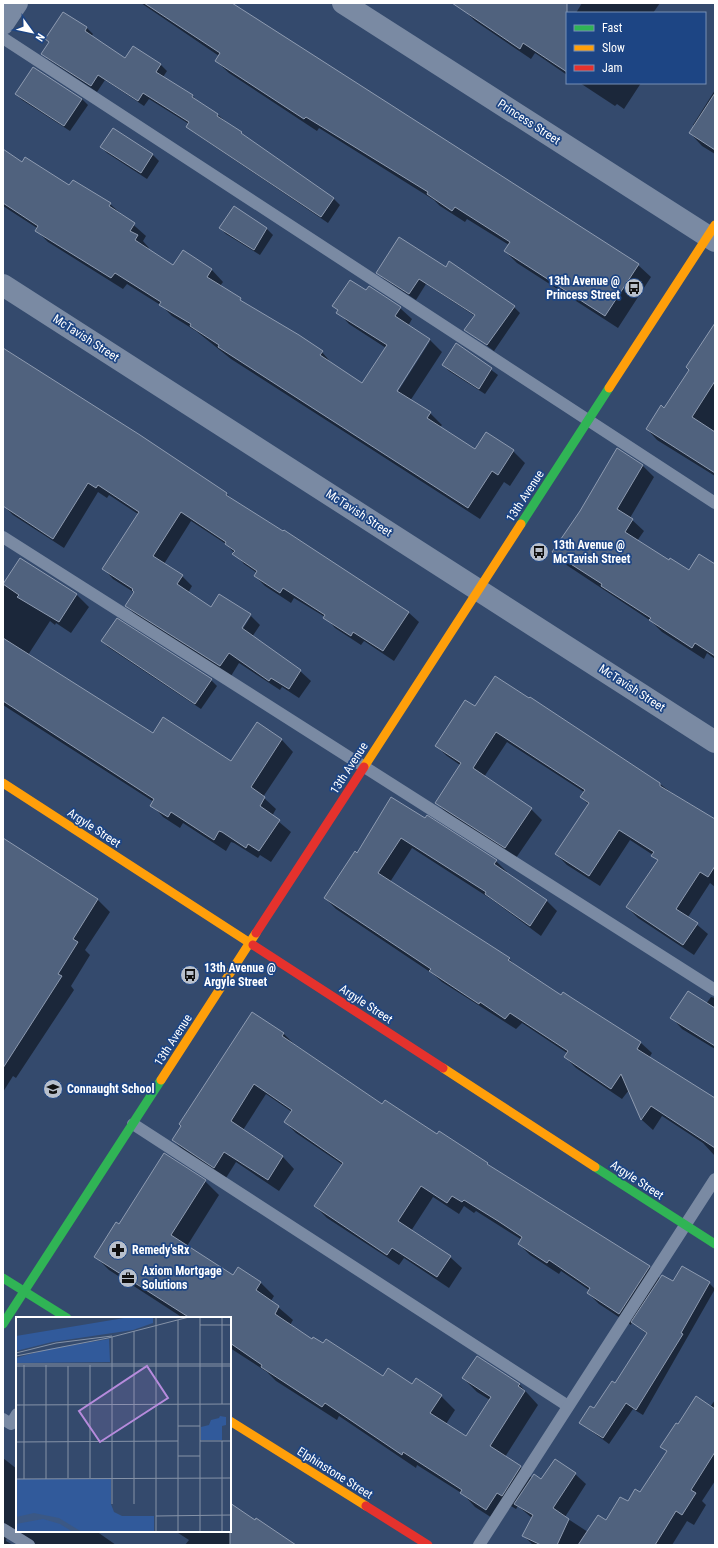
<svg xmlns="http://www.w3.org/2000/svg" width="718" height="1548" font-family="'Roboto Condensed',sans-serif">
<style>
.shadow{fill:#0007;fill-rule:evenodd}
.building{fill:#50627e;stroke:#8e9bb1}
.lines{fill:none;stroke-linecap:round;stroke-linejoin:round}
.lane{stroke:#7a8aa3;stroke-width:12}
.street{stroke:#7a8aa3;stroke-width:22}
.fast{stroke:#30b455;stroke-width:9}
.slow{stroke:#ff9f0a;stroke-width:9}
.jam{stroke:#e5322d;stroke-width:9}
.labels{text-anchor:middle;stroke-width:3.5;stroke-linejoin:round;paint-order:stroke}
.street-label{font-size:12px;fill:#fff;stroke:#1d4584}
.poi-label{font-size:12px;font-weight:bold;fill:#fff;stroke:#1d4584;text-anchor:start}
.inset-road{fill:none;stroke:#8592a7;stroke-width:1}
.view{fill:#b68bdc;fill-opacity:0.15;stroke:#b68bdc;stroke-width:2}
.inset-edge{fill:none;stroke:#fff;stroke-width:2}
</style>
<rect width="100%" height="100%" fill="#344a6d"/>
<g class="shadow">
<path d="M 141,3 L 230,3 L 638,265 L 651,277 L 618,328 L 517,263 L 505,251 L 509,245 L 467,219 L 465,222 L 440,206 L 434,200 L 319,128 L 317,131 L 229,73 L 216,61 L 219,56 Z"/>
<path d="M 463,3 L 551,3 L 567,13 L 567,75 L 535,53 L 531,59 L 475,21 L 464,10 Z"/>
<path d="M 582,3 L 660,3 L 653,13 L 576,13 Z"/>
<path d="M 63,13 L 87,28 L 93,34 L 91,37 L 125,59 L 133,47 L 161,65 L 167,71 L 163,77 L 192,95 L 198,102 L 218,115 L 247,139 L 334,199 L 340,205 L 328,223 L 193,132 L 187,126 L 189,124 L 149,99 L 144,106 L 105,80 L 97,92 L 49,60 L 43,54 L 50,43 Z"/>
<path d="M 580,83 L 641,83 L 624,109 L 617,104 L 615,106 Z"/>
<path d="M 715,90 L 715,154 L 702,146 L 690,133 L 694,126 L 693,125 Z"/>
<path d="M 16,94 L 82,99 L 88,105 L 70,131 L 22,100 Z"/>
<path d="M 113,129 L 153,155 L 159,161 L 147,179 L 107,153 L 101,147 Z"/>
<path d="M 3,150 L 22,163 L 69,187 L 73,181 L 110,204 L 146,236 L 143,241 L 149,248 L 148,250 L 173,266 L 183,251 L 212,270 L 223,282 L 220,286 L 245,304 L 322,352 L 333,365 L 363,384 L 386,348 L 349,324 L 338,312 L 366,292 L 400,308 L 412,319 L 408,326 L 430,340 L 442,352 L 410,401 L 430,413 L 442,425 L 440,427 L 475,450 L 513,451 L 525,463 L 510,486 L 504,482 L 480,519 L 231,359 L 196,331 L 172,316 L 162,306 L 127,284 L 123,289 L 48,242 L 36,230 L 37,228 L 3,206 ZM 428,341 L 430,341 L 395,396 L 393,395 Z"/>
<path d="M 234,208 L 267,229 L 273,235 L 260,255 L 226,234 L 220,228 Z"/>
<path d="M 446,268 L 514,307 L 520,313 L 494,351 L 466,330 L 475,316 L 426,284 L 416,300 L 384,279 L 378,273 Z"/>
<path d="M 715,330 L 715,476 L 657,440 L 647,429 L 665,409 Z"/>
<path d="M 457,344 L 498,375 L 485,394 L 449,371 L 443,365 Z"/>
<path d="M 3,348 L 227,494 L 233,501 L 408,612 L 419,622 L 394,661 L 364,641 L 361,645 L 335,628 L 325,617 L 294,598 L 291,603 L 265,586 L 255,576 L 257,573 L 244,564 L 226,544 L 191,521 L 164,564 L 182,576 L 192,586 L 188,593 L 211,608 L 250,615 L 260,625 L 252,637 L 300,671 L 311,681 L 299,698 L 282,687 L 280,690 L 239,663 L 231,676 L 137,616 L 126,606 L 135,593 L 113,579 L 103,568 L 138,514 L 109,495 L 107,498 L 98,492 L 64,548 L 13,515 L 3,505 ZM 248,616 L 251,616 L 240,633 L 238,632 Z"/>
<path d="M 617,449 L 643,466 L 654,477 L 630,518 L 644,531 L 637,541 L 715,595 L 715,659 L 707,653 L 704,659 L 662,632 L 651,621 L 565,564 L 553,552 L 581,511 Z"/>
<path d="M 20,559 L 77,595 L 89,607 L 71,633 L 56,623 L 55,625 L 50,621 L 28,655 L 153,735 L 231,763 L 257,723 L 282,740 L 293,752 L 263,797 L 276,809 L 272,816 L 291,832 L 271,862 L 260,855 L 258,858 L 234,843 L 231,842 L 226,851 L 183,823 L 180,828 L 163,817 L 152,805 L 154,802 L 3,705 L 3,585 Z"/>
<path d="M 102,641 L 211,680 L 217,686 L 201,709 L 108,647 Z"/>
<path d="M 475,707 L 660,784 L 681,800 L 684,800 L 713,819 L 715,817 L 715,887 L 710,883 L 688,917 L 708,934 L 694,955 L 638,918 L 627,907 L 658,861 L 653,855 L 630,840 L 600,886 L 567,865 L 556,854 L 589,805 L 581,797 L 584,792 L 507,742 L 484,777 L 531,809 L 542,820 L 516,858 L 447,813 L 436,803 L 460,765 L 447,756 L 436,746 Z"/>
<path d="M 427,817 L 496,861 L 507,872 L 506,874 L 547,901 L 557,911 L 541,936 L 491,899 L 412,848 L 390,882 L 509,959 L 518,968 L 562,996 L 572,999 L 641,1043 L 652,1053 L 649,1058 L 715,1100 L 715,1156 L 703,1143 L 662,1116 L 653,1130 L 642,1120 L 629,1090 L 622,1099 L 576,1068 L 565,1057 L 567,1053 L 522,1023 L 516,1029 L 442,982 L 433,974 L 336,909 L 325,898 L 357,854 L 425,820 Z"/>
<path d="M 3,839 L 98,900 L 110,912 L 85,950 L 90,955 L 71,986 L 74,990 L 16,1078 L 13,1076 L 3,1092 Z"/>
<path d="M 711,997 L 715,998 L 715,1049 L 682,1029 L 672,1018 L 706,1004 Z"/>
<path d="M 283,1033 L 295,1045 L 383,1105 L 437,1135 L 439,1133 L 492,1169 L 649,1267 L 661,1279 L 673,1283 L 709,1283 L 715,1289 L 643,1415 L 633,1409 L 609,1444 L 580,1423 L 616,1384 L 647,1334 L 632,1322 L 631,1325 L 599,1304 L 588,1293 L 589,1290 L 561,1271 L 559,1274 L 530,1255 L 519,1244 L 522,1240 L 476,1211 L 474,1213 L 464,1206 L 459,1214 L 433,1197 L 411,1231 L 450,1257 L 462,1268 L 449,1288 L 404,1258 L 399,1265 L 327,1218 L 315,1206 L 343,1165 L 296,1133 L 285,1122 L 292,1112 L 266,1094 L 243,1130 L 283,1157 L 294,1169 L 279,1191 L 236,1162 L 226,1178 L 185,1152 L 173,1140 Z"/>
<path d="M 164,1154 L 205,1181 L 219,1195 L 187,1246 L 233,1276 L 238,1268 L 261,1283 L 274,1296 L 271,1301 L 293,1320 L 290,1325 L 312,1340 L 383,1378 L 413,1385 L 441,1396 L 455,1410 L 446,1424 L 466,1437 L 490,1400 L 477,1392 L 463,1378 L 519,1384 L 538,1405 L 505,1457 L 520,1467 L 532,1478 L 541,1480 L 575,1474 L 586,1484 L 565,1517 L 588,1532 L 606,1522 L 641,1493 L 667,1452 L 661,1446 L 678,1425 L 710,1407 L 715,1400 L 715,1481 L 702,1501 L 706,1505 L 694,1525 L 687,1521 L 672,1545 L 533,1545 L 524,1536 L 532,1518 L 518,1506 L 516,1509 L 511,1506 L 500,1523 L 475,1507 L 463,1494 L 417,1465 L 416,1468 L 339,1416 L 337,1420 L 276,1381 L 267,1372 L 230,1348 L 230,1318 L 183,1318 L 109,1270 L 95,1256 L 120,1225 Z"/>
<path d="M 3,1458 L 17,1469 L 17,1531 L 96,1531 L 116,1545 L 37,1545 L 18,1533 L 7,1536 L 6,1541 L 13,1545 L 3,1545 Z"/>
<path d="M 230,1505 L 294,1545 L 185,1545 L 189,1540 L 175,1531 L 230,1531 Z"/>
</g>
<g class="building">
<path d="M 144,3 L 232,3 L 639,264 L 605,316 L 504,251 L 510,242 L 455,207 L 452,211 L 427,194 L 428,192 L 306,117 L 304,119 L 215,61 L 220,53 Z"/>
<path d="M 452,3 L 567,3 L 567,72 L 523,43 L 520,49 Z"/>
<path d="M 63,12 L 87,27 L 85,31 L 125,58 L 133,46 L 161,64 L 156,72 L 193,95 L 192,97 L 218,114 L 217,116 L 242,132 L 241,133 L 334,198 L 321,217 L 186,127 L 189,122 L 143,93 L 138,101 L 98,75 L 91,86 L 41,54 L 49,42 L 45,39 Z"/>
<path d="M 33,67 L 82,99 L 64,126 L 15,94 Z"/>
<path d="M 715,93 L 715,150 L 689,133 Z"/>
<path d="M 113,128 L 153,154 L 141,173 L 100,147 Z"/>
<path d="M 3,149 L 22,162 L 25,157 L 69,185 L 73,180 L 111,203 L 109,206 L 135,223 L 130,231 L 138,235 L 135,240 L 173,265 L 183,250 L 212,269 L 207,277 L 241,298 L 240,300 L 299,335 L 323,351 L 320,355 L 362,383 L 387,345 L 336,313 L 338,310 L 332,306 L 350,280 L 366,290 L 369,286 L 401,307 L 395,316 L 430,339 L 397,391 L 431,412 L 427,418 L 475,449 L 486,432 L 514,450 L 498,475 L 492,471 L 468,508 L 218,347 L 219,345 L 190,326 L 191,324 L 159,305 L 161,302 L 115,273 L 111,278 L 35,231 L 38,226 L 3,203 Z"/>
<path d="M 234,206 L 267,228 L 254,250 L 219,228 Z"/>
<path d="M 399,237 L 446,267 L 449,261 L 515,306 L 487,345 L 464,330 L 475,315 L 419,279 L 409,294 L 376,273 Z"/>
<path d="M 715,323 L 715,381 L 692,417 L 715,432 L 715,473 L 646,429 L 661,405 L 664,408 L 689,370 L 686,367 Z"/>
<path d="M 456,343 L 492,368 L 479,389 L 442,365 Z"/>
<path d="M 3,348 L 140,435 L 227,493 L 226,495 L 283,531 L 284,530 L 409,612 L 383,651 L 353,632 L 351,636 L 323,618 L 325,615 L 283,588 L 280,593 L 254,576 L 257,571 L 232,554 L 235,551 L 225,544 L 226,542 L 181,512 L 153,556 L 183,575 L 177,584 L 211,607 L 219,594 L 251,614 L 242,628 L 301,670 L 289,689 L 271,678 L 269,681 L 229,653 L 220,666 L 125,606 L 134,592 L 132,590 L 133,589 L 102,569 L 139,512 L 98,485 L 96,488 L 88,483 L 53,539 L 3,506 Z"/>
<path d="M 617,448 L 643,465 L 617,509 L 633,519 L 625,532 L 669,560 L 670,558 L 689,570 L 699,554 L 715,564 L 715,656 L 695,643 L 692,648 L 649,620 L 651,618 L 601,586 L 602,584 L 552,552 L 580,511 Z"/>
<path d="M 20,558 L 77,594 L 59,622 L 17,597 L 19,595 L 3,584 Z"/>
<path d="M 117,618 L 212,679 L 195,704 L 101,641 Z"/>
<path d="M 3,638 L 153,733 L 163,717 L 231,761 L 257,722 L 282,739 L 251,787 L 265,797 L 260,806 L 280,820 L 259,851 L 248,844 L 246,848 L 222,832 L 219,831 L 214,840 L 171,812 L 168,817 L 150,806 L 154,799 L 3,701 Z"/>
<path d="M 495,676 L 529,698 L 530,697 L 660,783 L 660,786 L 715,819 L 715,866 L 708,877 L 700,872 L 676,909 L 698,923 L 683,945 L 626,907 L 658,860 L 651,856 L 654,852 L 619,830 L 589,876 L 555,854 L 589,803 L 580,797 L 585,790 L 496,732 L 473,768 L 532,808 L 505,848 L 435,803 L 461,763 L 435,746 L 465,700 L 475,706 Z"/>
<path d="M 391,797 L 425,818 L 427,815 L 497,860 L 494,864 L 547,900 L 530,926 L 485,894 L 486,892 L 401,838 L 378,873 L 510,958 L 508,960 L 561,995 L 563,992 L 572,998 L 641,1042 L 637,1049 L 715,1098 L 715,1148 L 651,1106 L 641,1120 L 621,1074 L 611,1089 L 564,1057 L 568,1051 L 510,1013 L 505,1019 L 480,1002 L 479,1004 L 429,971 L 431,969 L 324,898 L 355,851 L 357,853 Z"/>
<path d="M 3,838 L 98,899 L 73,939 L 78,942 L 58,974 L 62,976 L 3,1068 Z"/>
<path d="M 688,991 L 715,1008 L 715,1046 L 670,1018 Z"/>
<path d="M 252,1012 L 284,1033 L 282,1036 L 382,1104 L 385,1100 L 437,1134 L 439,1131 L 488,1163 L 487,1164 L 650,1266 L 619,1314 L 587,1293 L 590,1288 L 549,1260 L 547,1263 L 518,1244 L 522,1237 L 498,1221 L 464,1200 L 462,1202 L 452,1196 L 447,1203 L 421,1186 L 398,1221 L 451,1256 L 437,1277 L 392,1248 L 387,1255 L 314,1206 L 343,1163 L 284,1122 L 292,1110 L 254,1084 L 231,1121 L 283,1156 L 268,1180 L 224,1152 L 214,1168 L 172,1140 L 181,1126 L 179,1124 Z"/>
<path d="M 164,1153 L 206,1180 L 171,1235 L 233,1275 L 238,1267 L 261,1282 L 256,1290 L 279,1306 L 275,1314 L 312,1339 L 313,1337 L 323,1343 L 326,1339 L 383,1376 L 388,1368 L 412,1384 L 416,1378 L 442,1395 L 430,1413 L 466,1436 L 491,1397 L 462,1378 L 477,1356 L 520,1384 L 518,1386 L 525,1391 L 490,1446 L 521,1466 L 502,1496 L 497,1493 L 486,1510 L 460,1493 L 462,1490 L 403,1452 L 402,1455 L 325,1403 L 322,1407 L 261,1367 L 262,1365 L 230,1343 L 230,1318 L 190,1318 L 94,1257 L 116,1222 L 119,1224 Z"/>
<path d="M 682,1266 L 710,1282 L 681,1333 L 683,1334 L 636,1410 L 626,1403 L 603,1438 L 579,1423 L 590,1406 L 594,1408 L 612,1381 L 615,1383 L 647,1333 L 631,1322 L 662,1275 L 673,1281 Z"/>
<path d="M 696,1396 L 715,1409 L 715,1452 L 691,1490 L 696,1493 L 682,1515 L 676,1511 L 655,1545 L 578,1545 L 598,1515 L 606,1520 L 620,1497 L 628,1501 L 635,1489 L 640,1492 L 667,1451 L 660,1447 L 676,1423 L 678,1424 Z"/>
<path d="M 555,1459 L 576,1473 L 553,1508 L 569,1519 L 557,1545 L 541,1545 L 522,1536 L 533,1515 L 514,1504 L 534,1474 L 541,1479 Z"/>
<path d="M 230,1503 L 255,1520 L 256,1518 L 296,1545 L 230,1545 Z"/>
</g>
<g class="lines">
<g class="lane">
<path d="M 3,38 L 715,503"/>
<path d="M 3,537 L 715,990"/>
<path d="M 133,1124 L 568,1406"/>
<path d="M 3,1419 L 11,1424 L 17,1414"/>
<path d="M 3,1529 L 29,1545"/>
<path d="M 479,1545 L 715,1179"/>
</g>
<g class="street">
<path d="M 343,3 L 715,241"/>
<path d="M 3,24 L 17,3"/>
<path d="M 3,285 L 715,742"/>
</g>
<g class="fast">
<path d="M 521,524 L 609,388"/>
<path d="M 595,1167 L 715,1244"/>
<path d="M 3,1278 L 67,1318"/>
<path d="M 3,1324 L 161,1080"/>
</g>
<g class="slow">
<path d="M 609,388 L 715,225"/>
<path d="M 364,767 L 521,524"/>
<path d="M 3,783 L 253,945"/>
<path d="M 443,1068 L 595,1167"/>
<path d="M 161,1080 L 256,933"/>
<path d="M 230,1421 L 366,1506"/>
</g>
<g class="jam">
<path d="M 256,933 L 364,767"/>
<path d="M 253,945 L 443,1068"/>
<path d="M 366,1506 L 428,1545"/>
</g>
</g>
<defs>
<g id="bus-disc" transform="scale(1)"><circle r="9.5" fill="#b8c0cc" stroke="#1d4584"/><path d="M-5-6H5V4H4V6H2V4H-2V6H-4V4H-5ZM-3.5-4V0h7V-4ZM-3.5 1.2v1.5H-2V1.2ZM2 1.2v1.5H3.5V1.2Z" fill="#111"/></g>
<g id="school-disc" transform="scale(1)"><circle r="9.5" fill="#b8c0cc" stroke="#1d4584"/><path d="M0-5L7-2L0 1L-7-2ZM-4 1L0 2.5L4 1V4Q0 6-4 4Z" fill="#111"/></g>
<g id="pharmacy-disc" transform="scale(1)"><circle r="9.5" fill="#b8c0cc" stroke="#1d4584"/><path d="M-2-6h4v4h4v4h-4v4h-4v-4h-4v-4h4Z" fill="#111"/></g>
<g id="office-disc" transform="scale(1)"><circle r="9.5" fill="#b8c0cc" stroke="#1d4584"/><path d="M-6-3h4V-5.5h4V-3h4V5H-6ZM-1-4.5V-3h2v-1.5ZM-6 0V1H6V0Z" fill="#111"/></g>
</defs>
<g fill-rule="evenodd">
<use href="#bus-disc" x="634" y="288"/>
<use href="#bus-disc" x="539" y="552"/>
<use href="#bus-disc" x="190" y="975"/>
<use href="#school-disc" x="53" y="1089"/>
<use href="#pharmacy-disc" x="118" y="1250"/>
<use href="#office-disc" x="128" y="1278"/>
</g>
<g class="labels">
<g class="street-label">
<text transform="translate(529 122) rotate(33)" y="4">Princess Street</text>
<text transform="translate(86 338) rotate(33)" y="4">McTavish Street</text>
<text transform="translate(525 496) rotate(-57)" y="4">13th Avenue</text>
<text transform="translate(359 513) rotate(33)" y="4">McTavish Street</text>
<text transform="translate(632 688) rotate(33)" y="4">McTavish Street</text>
<text transform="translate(349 768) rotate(-57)" y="4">13th Avenue</text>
<text transform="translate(94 828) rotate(33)" y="4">Argyle Street</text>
<text transform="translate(366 1004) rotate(33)" y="4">Argyle Street</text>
<text transform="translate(173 1040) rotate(-57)" y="4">13th Avenue</text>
<text transform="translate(637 1180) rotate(33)" y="4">Argyle Street</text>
<text transform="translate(335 1473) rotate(32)" y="4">Elphinstone Street</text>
</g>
<g class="poi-label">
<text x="620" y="285" text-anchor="end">13th Avenue @<tspan x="620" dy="14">Princess Street</tspan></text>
<text x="553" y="549">13th Avenue @<tspan x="553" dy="14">McTavish Street</tspan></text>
<text x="204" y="972">13th Avenue @<tspan x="204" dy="14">Argyle Street</tspan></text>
<text x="67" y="1093">Connaught School</text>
<text x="132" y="1254">Remedy'sRx</text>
<text x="142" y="1275">Axiom Mortgage<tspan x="142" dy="14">Solutions</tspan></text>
</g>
</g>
<g transform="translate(16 1317)">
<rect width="215" height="215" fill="#344a6d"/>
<path d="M 114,0 L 137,0 L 137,6 L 117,13 L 36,25 L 0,34 L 0,19 ZM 93,22 L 94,45 L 0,46 L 0,41 L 32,32 ZM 204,99 L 210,100 L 210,108 L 206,109 L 206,123 L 185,123 L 185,110 L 193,108 L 195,103 L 203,101 ZM 0,162 L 95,162 L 95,187 L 98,195 L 106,199 L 138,199 L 138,215 L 0,215 Z" fill="#315a9b"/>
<path d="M 18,196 L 43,201 L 66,215 L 57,215 L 44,207 L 27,202 L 0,207 L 0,200 Z" fill="#3b5885"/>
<path class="inset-road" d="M 206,0 L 206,87M 162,3 L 162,215M 184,8 L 215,8M 118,14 L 118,187M 96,20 L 96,187M 0,36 L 40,26 L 96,19M 0,39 L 92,21 L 173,0M 0,47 L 215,47M 30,48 L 30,162M 0,49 L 215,49M 0,88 L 215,87M 162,109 L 184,109M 184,124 L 215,124M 0,125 L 162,124M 162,139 L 184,139M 52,161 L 52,49M 74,161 L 74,48M 0,162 L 215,161M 8,162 L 8,48M 140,199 L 215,198M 140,215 L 140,0M 184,215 L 184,0M 206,215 L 206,124"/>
<path class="view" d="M 131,49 L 152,81 L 84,125 L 63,94 Z"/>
<rect width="215" height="215" class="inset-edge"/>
</g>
<rect width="718" height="1548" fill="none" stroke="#ffffff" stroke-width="8"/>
<rect x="566" y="12" width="140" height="72" fill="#1d4584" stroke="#778fb5"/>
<rect x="574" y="25" width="20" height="6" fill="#30b455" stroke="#778fb5"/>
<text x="602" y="32" font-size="12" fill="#ffffff">Fast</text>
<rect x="574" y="45" width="20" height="6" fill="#ff9f0a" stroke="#778fb5"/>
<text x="602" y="52" font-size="12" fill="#ffffff">Slow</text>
<rect x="574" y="65" width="20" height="6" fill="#e5322d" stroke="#778fb5"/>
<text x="602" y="72" font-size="12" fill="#ffffff">Jam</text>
<g transform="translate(32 32) rotate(123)" stroke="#1d4584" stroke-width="3" paint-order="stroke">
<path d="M0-3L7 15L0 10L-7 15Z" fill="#ffffff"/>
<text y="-6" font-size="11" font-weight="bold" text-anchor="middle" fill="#ffffff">N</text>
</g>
</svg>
